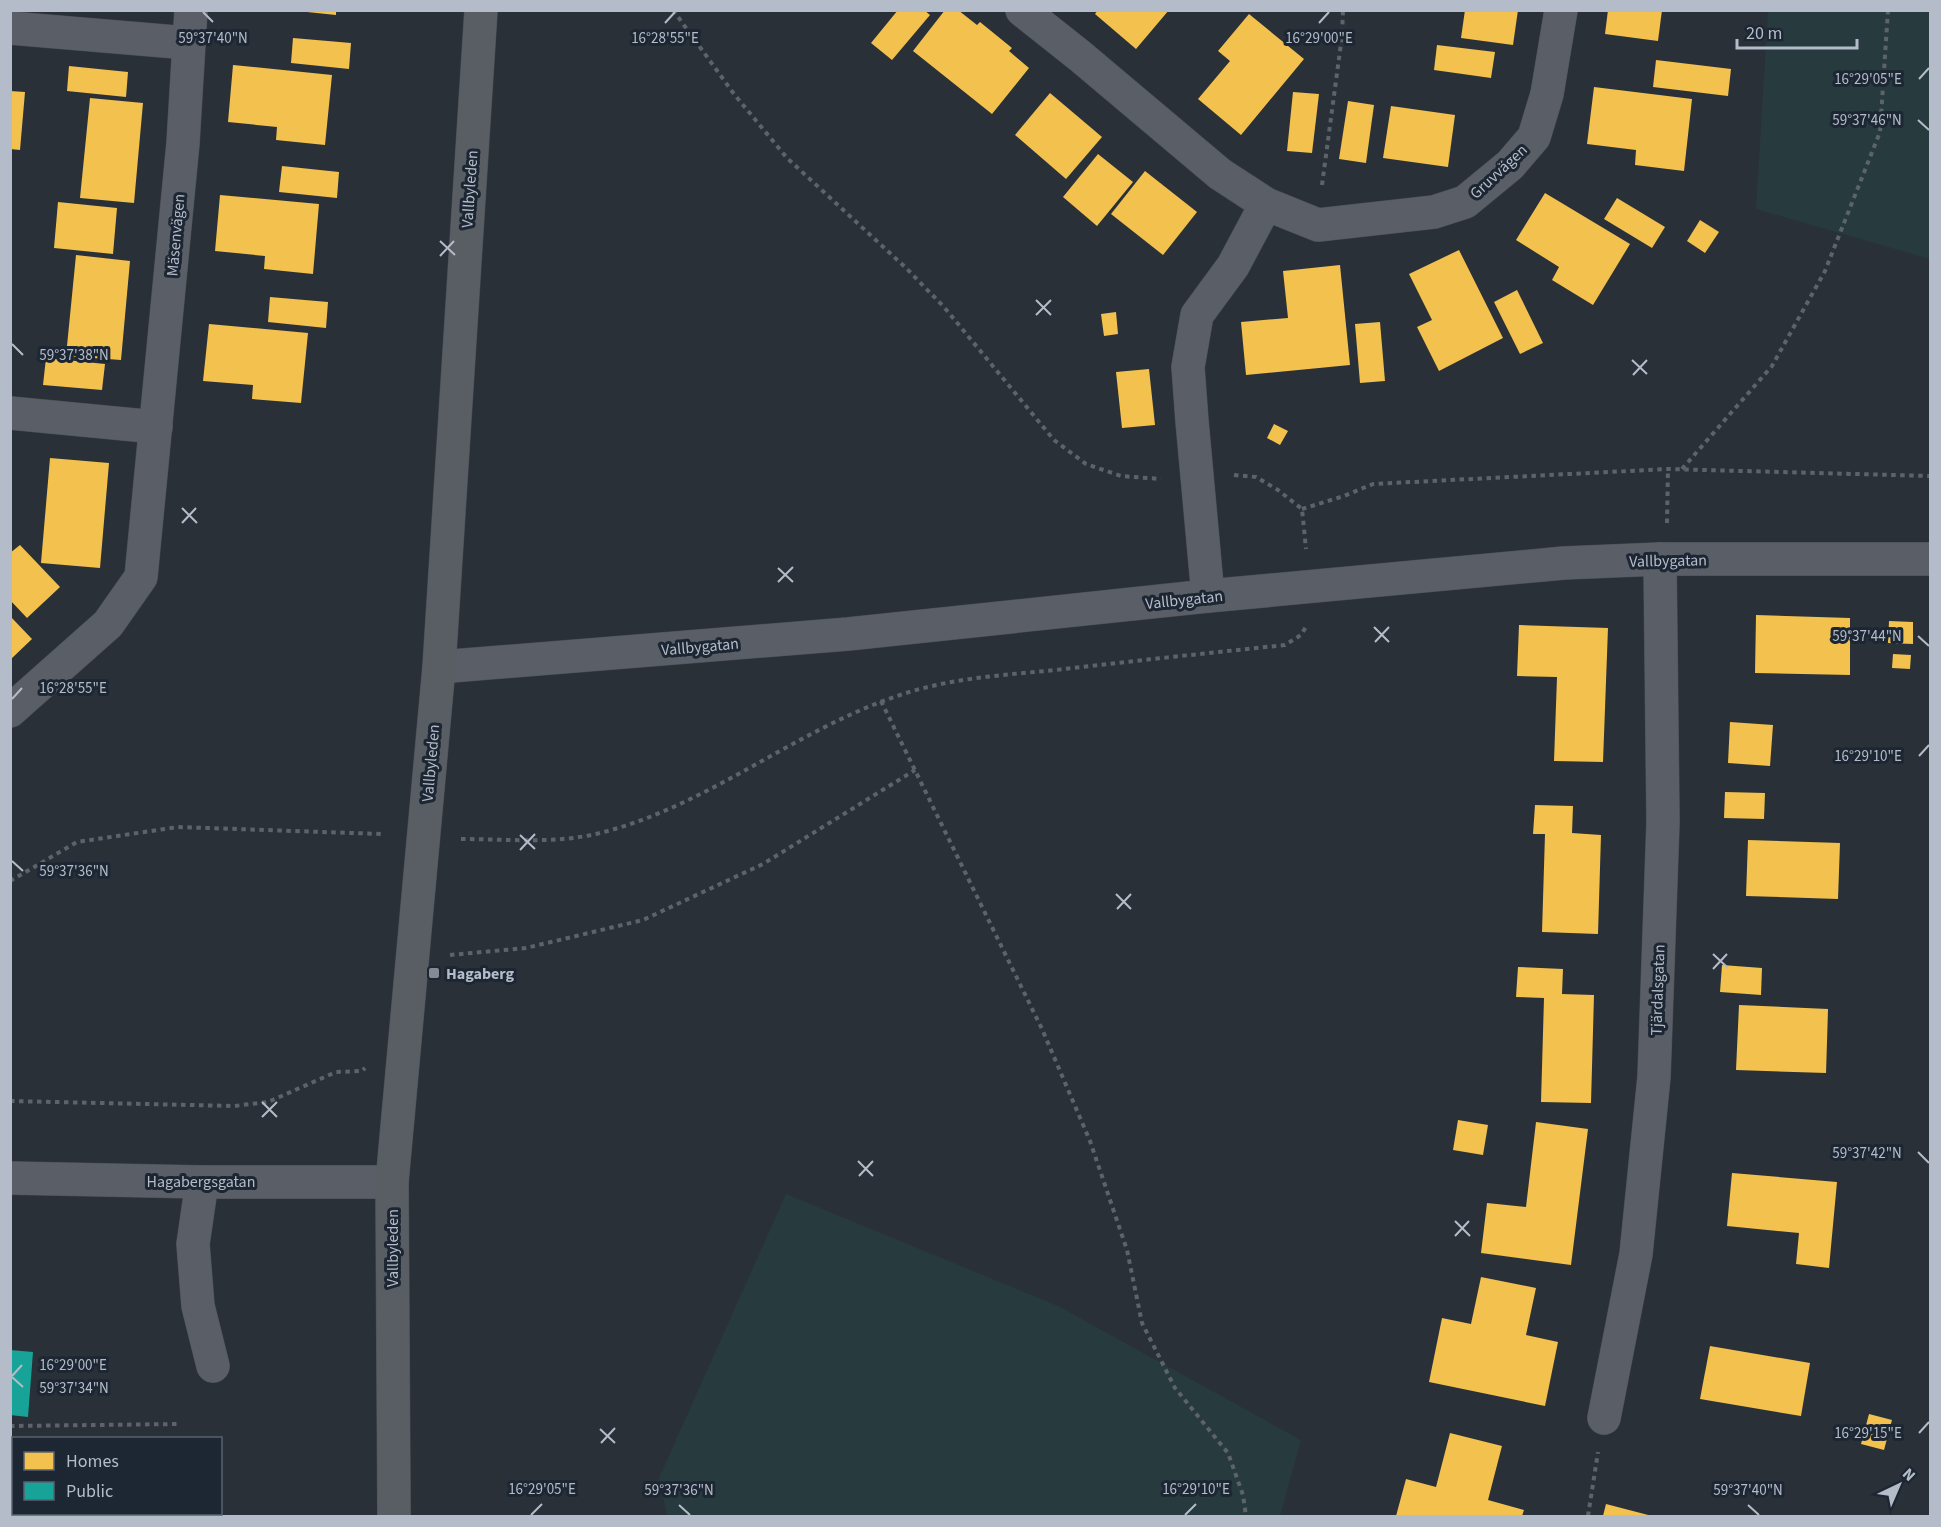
<svg xmlns="http://www.w3.org/2000/svg" width="1941" height="1527" font-family="'Source Sans 3',sans-serif">
<style>
.green{fill:#273a3e}
.homes{fill:#f2c14e}
.public{fill:#17a398}
.lines{fill:none;stroke-linecap:round;stroke-linejoin:round}
.minor-casing{stroke:#484c53;stroke-width:34}
.tertiary-casing{stroke:#484c53;stroke-width:34}
.secondary-casing{stroke:#484c53;stroke-width:34}
.path{stroke:#5d636a;stroke-width:4;stroke-dasharray:4.5 4.5;stroke-linecap:butt}
.minor{stroke:#5a5e66;stroke-width:33}
.tertiary{stroke:#5a5e66;stroke-width:33}
.secondary{stroke:#595d64;stroke-width:33}
.ticks{fill:none;stroke:#b4bcc9;stroke-width:2}
.poi-dot{fill:#848b96;stroke:#1d2633;stroke-width:2}
.labels{text-anchor:middle;stroke-width:6;stroke-linejoin:round;paint-order:stroke}
.street-label{font-size:16px;fill:#b4bcc9;stroke:#1d2633}
.poi-label{font-size:16px;font-weight:bold;fill:#b4bcc9;stroke:#1d2633;text-anchor:start}
.ticks-label{font-size:15px;text-anchor:middle;fill:#b4bcc9;stroke:#1d2633;stroke-width:6;stroke-linejoin:round;paint-order:stroke}
</style>
<rect width="100%" height="100%" fill="#2a3038"/>
<g class="green">
<path d="M 1768,11 L 1930,11 L 1930,259 L 1756,209 Z"/>
<path d="M 786,1194 L 1058,1306 L 1301,1440 L 1280,1516 L 667,1516 L 659,1478 Z"/>
</g>
<g class="homes">
<path d="M 307,10 L 336,10 L 336,15 L 307,12 Z"/>
<path d="M 898,10 L 924,10 L 930,15 L 892,60 L 871,43 Z"/>
<path d="M 945,10 L 958,10 L 977,25 L 980,22 L 1012,48 L 1009,51 L 1029,68 L 992,114 L 913,51 Z"/>
<path d="M 1098,10 L 1169,10 L 1136,49 L 1095,14 Z"/>
<path d="M 1465,10 L 1518,10 L 1513,45 L 1461,38 Z"/>
<path d="M 1608,10 L 1662,10 L 1658,41 L 1605,34 Z"/>
<path d="M 1249,14 L 1304,59 L 1241,135 L 1198,99 L 1230,61 L 1218,51 Z"/>
<path d="M 293,38 L 351,43 L 349,69 L 291,63 Z"/>
<path d="M 1437,45 L 1495,52 L 1491,78 L 1434,70 Z"/>
<path d="M 1656,60 L 1731,69 L 1728,96 L 1653,87 Z"/>
<path d="M 233,65 L 332,75 L 325,145 L 276,140 L 277,127 L 228,122 Z"/>
<path d="M 69,66 L 128,72 L 126,97 L 67,91 Z"/>
<path d="M 1594,87 L 1692,99 L 1684,171 L 1635,165 L 1636,150 L 1587,144 Z"/>
<path d="M 10,91 L 25,92 L 20,150 L 10,149 Z"/>
<path d="M 1293,92 L 1319,94 L 1312,153 L 1287,151 Z"/>
<path d="M 1050,93 L 1102,137 L 1066,179 L 1015,135 Z"/>
<path d="M 90,98 L 143,103 L 134,203 L 80,198 Z"/>
<path d="M 1348,101 L 1374,105 L 1366,163 L 1339,159 Z"/>
<path d="M 1391,106 L 1455,115 L 1448,167 L 1383,158 Z"/>
<path d="M 1098,154 L 1133,182 L 1097,226 L 1063,197 Z"/>
<path d="M 282,166 L 339,172 L 337,198 L 279,192 Z"/>
<path d="M 1145,171 L 1197,212 L 1163,255 L 1111,214 Z"/>
<path d="M 1545,193 L 1630,244 L 1593,305 L 1552,280 L 1559,267 L 1516,240 Z"/>
<path d="M 220,195 L 319,204 L 313,274 L 264,269 L 265,256 L 215,251 Z"/>
<path d="M 1617,198 L 1665,227 L 1652,248 L 1604,219 Z"/>
<path d="M 58,202 L 117,208 L 113,254 L 54,248 Z"/>
<path d="M 1700,220 L 1719,232 L 1705,253 L 1687,241 Z"/>
<path d="M 1459,250 L 1503,338 L 1439,371 L 1417,327 L 1432,320 L 1409,274 Z"/>
<path d="M 76,255 L 130,261 L 121,360 L 66,356 Z"/>
<path d="M 1340,265 L 1350,365 L 1246,375 L 1241,322 L 1288,318 L 1283,271 Z"/>
<path d="M 1517,290 L 1543,343 L 1520,354 L 1494,302 Z"/>
<path d="M 270,297 L 328,302 L 326,328 L 268,322 Z"/>
<path d="M 1116,312 L 1118,334 L 1104,336 L 1101,314 Z"/>
<path d="M 1380,322 L 1385,381 L 1360,383 L 1355,324 Z"/>
<path d="M 209,324 L 308,333 L 301,403 L 252,399 L 253,385 L 203,381 Z"/>
<path d="M 46,358 L 105,364 L 102,390 L 43,385 Z"/>
<path d="M 1149,369 L 1155,425 L 1122,428 L 1116,372 Z"/>
<path d="M 1274,424 L 1288,431 L 1280,445 L 1267,438 Z"/>
<path d="M 50,458 L 109,463 L 100,568 L 41,563 Z"/>
<path d="M 20,545 L 60,587 L 27,618 L 10,600 L 10,553 Z"/>
<path d="M 1756,615 L 1850,618 L 1850,675 L 1755,673 Z"/>
<path d="M 10,616 L 32,639 L 10,660 Z"/>
<path d="M 1889,621 L 1913,622 L 1913,644 L 1888,643 Z"/>
<path d="M 1519,625 L 1608,628 L 1603,762 L 1554,761 L 1557,677 L 1517,676 Z"/>
<path d="M 1893,654 L 1911,655 L 1910,669 L 1892,668 Z"/>
<path d="M 1730,722 L 1773,725 L 1770,766 L 1728,763 Z"/>
<path d="M 1725,792 L 1765,793 L 1764,819 L 1724,818 Z"/>
<path d="M 1535,805 L 1573,806 L 1572,833 L 1601,835 L 1598,934 L 1542,932 L 1545,834 L 1533,834 Z"/>
<path d="M 1748,840 L 1840,843 L 1838,899 L 1746,896 Z"/>
<path d="M 1722,965 L 1762,968 L 1761,995 L 1720,992 Z"/>
<path d="M 1518,967 L 1563,969 L 1562,994 L 1594,995 L 1591,1103 L 1541,1102 L 1544,998 L 1516,997 Z"/>
<path d="M 1739,1005 L 1828,1009 L 1826,1073 L 1736,1070 Z"/>
<path d="M 1458,1120 L 1488,1125 L 1483,1155 L 1453,1150 Z"/>
<path d="M 1536,1122 L 1588,1129 L 1571,1265 L 1481,1253 L 1487,1203 L 1526,1207 Z"/>
<path d="M 1732,1173 L 1837,1182 L 1829,1268 L 1796,1264 L 1799,1233 L 1727,1226 Z"/>
<path d="M 1481,1277 L 1536,1288 L 1526,1335 L 1558,1342 L 1545,1406 L 1429,1382 L 1442,1318 L 1471,1324 Z"/>
<path d="M 1710,1346 L 1810,1363 L 1801,1416 L 1700,1399 Z"/>
<path d="M 1869,1414 L 1892,1420 L 1884,1450 L 1861,1444 Z"/>
<path d="M 1450,1433 L 1502,1446 L 1488,1500 L 1524,1510 L 1522,1516 L 1396,1516 L 1406,1479 L 1436,1487 Z"/>
<path d="M 1606,1504 L 1652,1516 L 1603,1516 Z"/>
</g>
<path class="public" d="M 10,1350 L 33,1352 L 28,1417 L 10,1415 Z"/>
<g class="lines">
<g class="minor-casing">
<g id="minor">
<path d="M 1022,10 L 1080,56 L 1220,174 L 1266,204 L 1318,225 L 1434,212 L 1465,202 L 1510,165 L 1534,137 L 1547,94 L 1561,10"/>
<path d="M 10,28 L 188,43"/>
<path d="M 10,413 L 156,427"/>
<path d="M 1208,596 L 1192,421 L 1188,367 L 1197,315 L 1233,266 L 1266,204"/>
<path d="M 439,667 L 848,634 L 1208,596 L 1564,563 L 1660,559 L 1930,559"/>
<path d="M 10,711 L 108,624 L 141,577 L 183,143 L 191,10"/>
<path d="M 202,1182 L 193,1244 L 198,1306 L 213,1366"/>
<path d="M 1604,1418 L 1636,1254 L 1654,1077 L 1663,822 L 1660,559"/>
</g>
</g>
<g class="tertiary-casing">
<path id="tertiary" d="M 10,1178 L 202,1182 L 392,1182"/>
</g>
<g class="secondary-casing">
<path id="secondary" d="M 394,1516 L 392,1182 L 439,667 L 481,10"/>
</g>
<g class="path">
<path d="M 673,10 L 734,94 L 787,158 L 905,267 L 944,307 L 1054,440 L 1086,464 L 1121,476 L 1161,479"/>
<path d="M 1322,185 L 1342,36 L 1343,10"/>
<path d="M 1682,469 L 1772,366 L 1825,271 L 1880,132 L 1888,10"/>
<path d="M 1234,475 L 1256,477 L 1278,490 L 1302,509 L 1306,549"/>
<path d="M 1302,509 L 1344,496 L 1373,484 L 1668,469 L 1930,476"/>
<path d="M 1667,523 L 1668,469"/>
<path d="M 881,701 L 1042,1029 L 1090,1141 L 1127,1250 L 1142,1323 L 1175,1388 L 1228,1453 L 1243,1495 L 1246,1516"/>
<path d="M 461,839 C 506,839 552,844 596,834 C 706,808 794,730 900,695 C 950,678 1004,675 1056,670 C 1132,661 1209,653 1285,645 L 1301,635 L 1307,625"/>
<path d="M 10,881 L 77,842 L 178,827 L 381,834"/>
<path d="M 450,955 L 526,948 L 643,920 L 763,864 L 915,770"/>
<path d="M 10,1101 L 234,1106 L 268,1102 L 336,1072 L 362,1071 L 365,1068"/>
<path d="M 10,1426 L 181,1424"/>
<path d="M 1588,1516 L 1598,1452"/>
</g>
<use href="#minor" class="minor"/>
<use href="#tertiary" class="tertiary"/>
<use href="#secondary" class="secondary"/>
</g>
<path class="ticks" d="M 203,12 L 213,22M 665,23 L 675,12M 1319,23 L 1329,12M 1919,79 L 1929,68M 1918,120 L 1929,130M 440,241 L 455,255M 440,256 L 454,241M 1036,300 L 1051,315M 1036,315 L 1051,300M 12,344 L 23,355M 1632,360 L 1647,374M 1633,375 L 1647,360M 182,508 L 197,523M 182,523 L 196,508M 778,568 L 793,582M 778,582 L 793,567M 1374,627 L 1389,642M 1918,636 L 1929,646M 1375,642 L 1389,627M 12,699 L 22,688M 1919,756 L 1929,745M 520,835 L 535,849M 520,850 L 535,834M 12,861 L 23,871M 1116,894 L 1131,909M 1117,909 L 1131,894M 1713,954 L 1728,968M 1713,969 L 1727,954M 262,1102 L 277,1117M 262,1117 L 277,1102M 1918,1152 L 1929,1163M 858,1161 L 873,1176M 859,1176 L 873,1161M 1455,1221 L 1470,1236M 1455,1236 L 1469,1221M 12,1376 L 22,1365M 12,1377 L 23,1387M 600,1429 L 615,1443M 1919,1433 L 1929,1422M 601,1443 L 615,1428M 679,1505 L 690,1515M 1748,1505 L 1759,1515M 531,1515 L 542,1504M 1185,1515 L 1196,1504"/>
<rect class="poi-dot" x="428" y="967" width="12" height="12" rx="3"/>
<g class="labels">
<g class="street-label">
<text transform="translate(1498 171) rotate(-43)" y="6">Gruvvägen</text>
<text transform="translate(469 189) rotate(-86)" y="6">Vallbyleden</text>
<text transform="translate(175 235) rotate(-85)" y="6">Mäsenvägen</text>
<text transform="translate(1668 560) rotate(-1)" y="6">Vallbygatan</text>
<text transform="translate(1184 599) rotate(-6)" y="6">Vallbygatan</text>
<text transform="translate(700 646) rotate(-5)" y="6">Vallbygatan</text>
<text transform="translate(430 763) rotate(-85)" y="6">Vallbyleden</text>
<text transform="translate(1657 990) rotate(-88)" y="6">Tjärdalsgatan</text>
<text x="201" y="1187">Hagabergsgatan</text>
<text transform="translate(392 1248) rotate(-90)" y="6">Vallbyleden</text>
</g>
<g class="poi-label">
<text x="446" y="979">Hagaberg</text>
</g>
</g>
<g class="ticks-label">
<text x="213" y="43">59°37'40"N</text>
<text x="665" y="43">16°28'55"E</text>
<text x="1319" y="43">16°29'00"E</text>
<text x="1868" y="84">16°29'05"E</text>
<text x="1867" y="125">59°37'46"N</text>
<text x="74" y="360">59°37'38"N</text>
<text x="1867" y="641">59°37'44"N</text>
<text x="73" y="693">16°28'55"E</text>
<text x="1868" y="761">16°29'10"E</text>
<text x="74" y="876">59°37'36"N</text>
<text x="1867" y="1158">59°37'42"N</text>
<text x="73" y="1370">16°29'00"E</text>
<text x="74" y="1393">59°37'34"N</text>
<text x="1868" y="1438">16°29'15"E</text>
<text x="542" y="1494">16°29'05"E</text>
<text x="1196" y="1494">16°29'10"E</text>
<text x="679" y="1495">59°37'36"N</text>
<text x="1748" y="1495">59°37'40"N</text>
</g>
<rect width="1941" height="1527" fill="none" stroke="#b4bcc9" stroke-width="24"/>
<rect x="12" y="1437" width="210" height="78" fill="#1d2633" stroke="#59626f" stroke-width="1.5"/>
<rect x="24" y="1452" width="30" height="18" fill="#f2c14e" stroke="#59626f" stroke-width="1.5"/>
<text x="66" y="1467" font-size="18" fill="#b4bcc9">Homes</text>
<rect x="24" y="1482" width="30" height="18" fill="#17a398" stroke="#59626f" stroke-width="1.5"/>
<text x="66" y="1497" font-size="18" fill="#b4bcc9">Public</text>
<g transform="translate(1899 1485) rotate(44)" stroke="#1d2633" stroke-width="4.5" paint-order="stroke">
<path d="M0-4.5L10 22L0 15L-10 22Z" fill="#b4bcc9"/>
<text y="-9" font-size="16" font-weight="bold" text-anchor="middle" fill="#b4bcc9">N</text>
</g>
<path d="M1737 39v9h120v-9" fill="none" stroke="#b4bcc9" stroke-width="3"/>
<text x="1746" y="39" font-size="18" fill="#b4bcc9" stroke="#1d2633" stroke-width="4.5" paint-order="stroke">20 m</text>
</svg>
